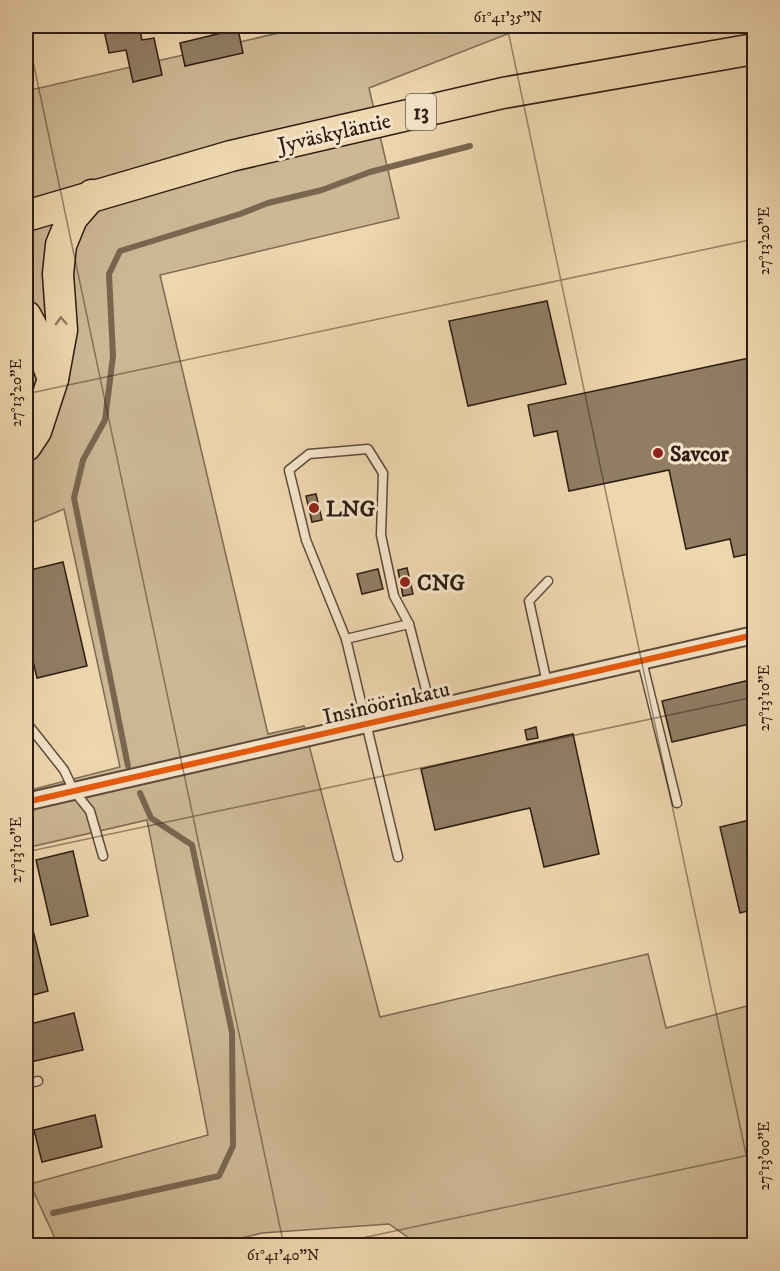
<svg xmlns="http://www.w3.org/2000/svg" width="780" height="1271" font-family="'IM FELL DW Pica',serif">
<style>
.green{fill:#cdb794;stroke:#7d6a54;stroke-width:1.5}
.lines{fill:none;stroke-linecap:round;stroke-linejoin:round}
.stream{stroke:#796650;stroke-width:6}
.building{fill:#917d64;stroke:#2d1d13;stroke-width:1.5}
.lane-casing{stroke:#5d4b3a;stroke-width:11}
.street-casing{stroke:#5d4b3a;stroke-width:20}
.highway-casing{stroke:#2d1d13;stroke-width:33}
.lane{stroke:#f4e4ca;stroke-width:8}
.street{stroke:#f4e4ca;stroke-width:16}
.highway{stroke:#eed6ae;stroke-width:30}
.cycleway-casing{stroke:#f4e4ca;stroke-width:10}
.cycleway{stroke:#e8590c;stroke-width:6}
.oneway{stroke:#8e7a60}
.ticks{fill:none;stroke:#2d1d13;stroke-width:1.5;stroke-opacity:0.45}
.poi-dot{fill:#8f2418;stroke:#f4e4ca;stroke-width:2}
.labels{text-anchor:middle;stroke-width:6;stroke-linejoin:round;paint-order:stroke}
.shield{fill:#f4e4ca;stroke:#69594a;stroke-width:1.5}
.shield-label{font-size:21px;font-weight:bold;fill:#2d1d13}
.street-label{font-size:22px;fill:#2d1d13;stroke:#f4e4ca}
.poi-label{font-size:22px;font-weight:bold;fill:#2d1d13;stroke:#f4e4ca;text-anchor:start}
.neatline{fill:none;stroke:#2d1d13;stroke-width:2}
.ticks-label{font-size:15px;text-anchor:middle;fill:#2d1d13}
</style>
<rect width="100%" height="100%" fill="#eed6ae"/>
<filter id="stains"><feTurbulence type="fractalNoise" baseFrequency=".00333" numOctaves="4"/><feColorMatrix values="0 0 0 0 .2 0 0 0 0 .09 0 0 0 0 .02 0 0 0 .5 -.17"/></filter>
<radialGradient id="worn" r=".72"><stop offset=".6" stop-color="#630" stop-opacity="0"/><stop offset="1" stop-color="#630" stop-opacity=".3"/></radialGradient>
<path class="green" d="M 309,26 L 553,26 L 510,33 L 369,88 L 399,218 L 160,275 L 268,734 L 304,726 L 380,1017 L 648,954 L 666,1028 L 754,1004 L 754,1245 L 419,1245 L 389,1224 L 262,1233 L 213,1245 L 58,1245 L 30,1184 L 208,1135 L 147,820 L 26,848 L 26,791 L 120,767 L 64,509 L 26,525 L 26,91 Z"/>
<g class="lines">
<g class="stream">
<path d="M 128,766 L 74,498 L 83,460 L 105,420 L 113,356 L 109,274 L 120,251 L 240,214 L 268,203 L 322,190 L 370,172 L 470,146"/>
<path d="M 53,1213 L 219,1176 L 233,1146 L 232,1032 L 192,845 L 151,818 L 140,793"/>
</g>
</g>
<g class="building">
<path d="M 103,26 L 139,26 L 142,40 L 154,38 L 162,75 L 133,82 L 126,50 L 109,53 Z"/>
<path d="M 238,29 L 243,53 L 185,66 L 180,43 Z"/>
<path d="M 547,301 L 566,384 L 468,406 L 449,321 Z"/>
<path d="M 754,357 L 754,553 L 734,557 L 730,539 L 686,549 L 669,470 L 569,491 L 557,431 L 534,436 L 528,405 Z"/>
<path d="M 316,494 L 322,520 L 312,522 L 306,496 Z"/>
<path d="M 63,562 L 87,666 L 37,678 L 26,631 L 26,571 Z"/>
<path d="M 407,568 L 413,594 L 403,596 L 398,570 Z"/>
<path d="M 378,569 L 383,589 L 362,594 L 357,574 Z"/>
<path d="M 754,679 L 754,723 L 672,742 L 662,701 Z"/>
<path d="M 536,727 L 538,738 L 527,740 L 525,730 Z"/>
<path d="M 573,734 L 599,854 L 544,867 L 530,808 L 435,830 L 421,769 Z"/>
<path d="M 754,819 L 754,909 L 740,913 L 720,827 Z"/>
<path d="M 73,851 L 88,916 L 51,925 L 36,860 Z"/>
<path d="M 26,902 L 48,991 L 26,997 Z"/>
<path d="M 74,1013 L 83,1050 L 26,1063 L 26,1025 Z"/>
<path d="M 95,1115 L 102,1147 L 42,1162 L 34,1130 Z"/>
</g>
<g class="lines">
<g class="lane-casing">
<g id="lane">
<path d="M 346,639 L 409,624"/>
<path d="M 642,661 L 677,803"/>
<path d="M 547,683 L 529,601 L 548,581"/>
<path d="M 26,722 L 64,770 L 74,791 L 90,811 L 103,856"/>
<path d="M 398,857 L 346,639 L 306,540 L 289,470 L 309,454 L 368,449 L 383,473 L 381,535 L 394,596 L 409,624 L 431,709"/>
<path d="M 26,1084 L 38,1081"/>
</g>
</g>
<g class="street-casing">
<path id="street" d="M 26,802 L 754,635"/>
</g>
<g class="highway-casing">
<g id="highway">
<path d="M 26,216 L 231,156 L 503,93 L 754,49"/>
<path d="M 26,316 L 37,336 L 53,379"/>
<path d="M 26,446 L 36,431 L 53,379 L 62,330 L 58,274 L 61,245 L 72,218 L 92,195"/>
</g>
</g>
<use href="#lane" class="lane"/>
<use href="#street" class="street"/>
<use href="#highway" class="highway"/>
<g class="cycleway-casing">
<path id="cycleway" d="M 26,802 L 754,635"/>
</g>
<use href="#cycleway" class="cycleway"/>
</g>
<defs><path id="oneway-chevron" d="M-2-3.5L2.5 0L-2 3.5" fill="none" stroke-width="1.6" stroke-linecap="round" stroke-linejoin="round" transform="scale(1.5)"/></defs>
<use class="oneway" href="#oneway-chevron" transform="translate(61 321) rotate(-93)"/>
<path class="ticks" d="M 507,26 L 754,1192M 26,28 L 284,1246M 26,394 L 754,239M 26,852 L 754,697M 325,1246 L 754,1154"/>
<g class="poi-dot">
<circle cx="658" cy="453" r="6"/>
<circle cx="314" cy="508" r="6"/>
<circle cx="405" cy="582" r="6"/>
</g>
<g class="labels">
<rect class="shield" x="406" y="94" width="30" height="36" rx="4.5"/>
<g class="shield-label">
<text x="421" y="119">13</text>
</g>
<g class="street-label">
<text transform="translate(334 132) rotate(-13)" y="8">Jyväskyläntie</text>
<text transform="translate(386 702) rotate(-13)" y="8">Insinöörinkatu</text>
</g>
<g class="poi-label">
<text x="670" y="461">Savcor</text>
<text x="326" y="516">LNG</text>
<text x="417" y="590">CNG</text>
</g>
</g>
<rect width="780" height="1271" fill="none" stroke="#eed6ae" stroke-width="66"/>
<rect x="33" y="33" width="714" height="1205" class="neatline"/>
<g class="ticks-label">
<text x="508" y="22">61°41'35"N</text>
<text transform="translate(764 241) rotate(-90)" y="5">27°13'20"E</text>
<text transform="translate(16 393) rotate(-90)" y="5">27°13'20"E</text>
<text transform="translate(764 698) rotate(-90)" y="5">27°13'10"E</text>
<text transform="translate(16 850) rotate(-90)" y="5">27°13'10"E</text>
<text transform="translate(764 1156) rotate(-90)" y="5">27°13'00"E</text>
<text x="283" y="1260">61°41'40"N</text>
</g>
<rect width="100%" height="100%" filter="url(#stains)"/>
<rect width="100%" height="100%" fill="url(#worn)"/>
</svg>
